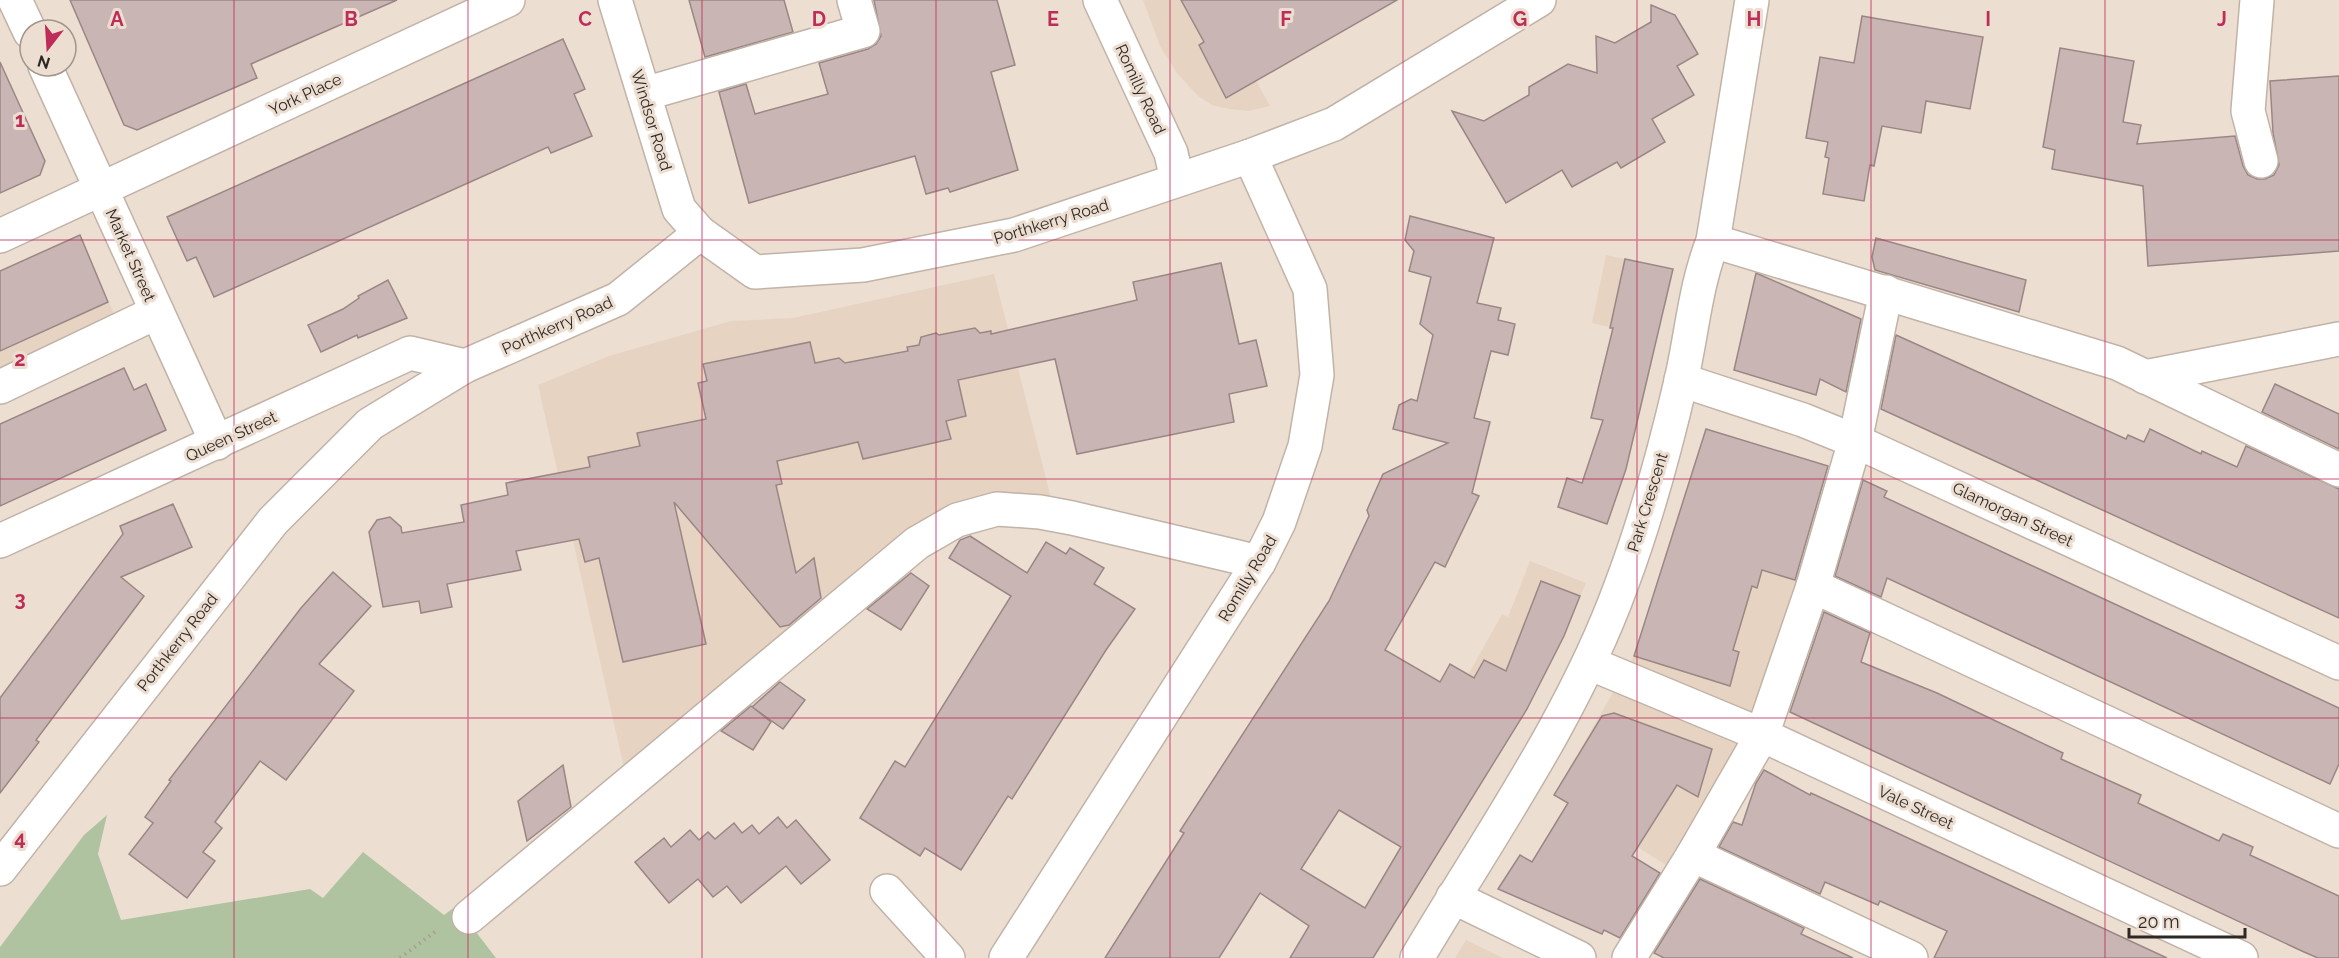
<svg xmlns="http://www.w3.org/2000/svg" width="2339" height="958" font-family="Raleway,sans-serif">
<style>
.built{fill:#e7d3c1}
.green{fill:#afc3a1}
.building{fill:#c9b5b3;stroke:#9a8785;stroke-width:1.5;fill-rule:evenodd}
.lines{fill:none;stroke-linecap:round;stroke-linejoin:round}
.minor-casing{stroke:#c1b3a7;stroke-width:36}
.major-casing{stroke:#c1b3a7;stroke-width:36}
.path{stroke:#a99d94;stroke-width:4;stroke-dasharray:1.5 4.5;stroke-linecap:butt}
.minor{stroke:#fff;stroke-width:33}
.major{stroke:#fff;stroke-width:33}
.grid{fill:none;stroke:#bd2d58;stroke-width:1.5;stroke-opacity:0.55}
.labels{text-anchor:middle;stroke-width:6;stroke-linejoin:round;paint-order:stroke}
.street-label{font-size:16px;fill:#2e2824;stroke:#edded2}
.grid-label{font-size:20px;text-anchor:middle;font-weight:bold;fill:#bd2d58;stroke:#edded2;stroke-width:6;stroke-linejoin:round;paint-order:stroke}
</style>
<rect width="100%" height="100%" fill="#edded2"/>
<g class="built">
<path d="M 1143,0 L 1212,0 L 1270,106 L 1248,111 L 1229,109 L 1212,105 L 1198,96 L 1177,73 L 1160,46 Z"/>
<path d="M 80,235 L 118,323 L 0,376 L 0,271 Z"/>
<path d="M 1606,255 L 1673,269 L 1636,429 L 1591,418 L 1613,328 L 1592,323 Z"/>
<path d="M 994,274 L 1052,502 L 1007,498 L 624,768 L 538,385 L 609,356 L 731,321 L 793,318 Z"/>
<path d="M 1679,514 L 1816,556 L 1755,733 L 1674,870 L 1554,795 L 1634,656 Z"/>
<path d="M 1530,561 L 1586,583 L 1562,641 L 1527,709 L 1478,789 L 1441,767 L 1448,711 L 1502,614 L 1508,617 Z"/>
<path d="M 1466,940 L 1503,958 L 1455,958 Z"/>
</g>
<path class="green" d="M 107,815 L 98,854 L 121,920 L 310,889 L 323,898 L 363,852 L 444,915 L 456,906 L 496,958 L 0,958 L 0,947 L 84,835 Z"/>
<g class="building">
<path d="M 70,0 L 397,0 L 251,64 L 257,78 L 137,130 L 124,125 Z"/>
<path d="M 689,0 L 784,0 L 793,32 L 705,57 Z"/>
<path d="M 874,0 L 997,0 L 1015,65 L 991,72 L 1018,170 L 950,192 L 948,188 L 926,194 L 915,156 L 749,203 L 719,92 L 746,84 L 755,114 L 828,94 L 819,63 L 868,49 L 876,44 L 881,36 Z"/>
<path d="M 1181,0 L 1397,0 L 1226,98 L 1199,45 L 1204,42 Z"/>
<path d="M 1651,5 L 1675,15 L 1698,54 L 1677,66 L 1694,95 L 1652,119 L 1665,142 L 1621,168 L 1617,162 L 1572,187 L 1562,170 L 1506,203 L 1452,111 L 1484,121 L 1529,95 L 1529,87 L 1568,64 L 1597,73 L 1596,36 L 1615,43 L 1651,22 Z"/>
<path d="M 1862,16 L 1983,37 L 1970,109 L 1926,101 L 1921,133 L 1882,126 L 1874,166 L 1870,165 L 1864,201 L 1823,194 L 1829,158 L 1825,157 L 1828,142 L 1806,138 L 1820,57 L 1854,63 Z"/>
<path d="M 563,39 L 585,89 L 574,94 L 592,136 L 551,153 L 548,147 L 214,297 L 196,257 L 187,261 L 167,217 Z"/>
<path d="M 2060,48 L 2134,61 L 2123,122 L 2141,125 L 2137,144 L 2235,136 L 2243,166 L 2248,175 L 2257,179 L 2265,179 L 2274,175 L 2279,165 L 2273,133 L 2270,81 L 2339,76 L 2339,251 L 2148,266 L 2143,186 L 2052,169 L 2055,150 L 2043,147 Z"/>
<path d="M 0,62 L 45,161 L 40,175 L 0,193 Z"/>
<path d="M 1410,216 L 1494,238 L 1477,303 L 1501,308 L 1498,320 L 1515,324 L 1508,355 L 1491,351 L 1474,418 L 1490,422 L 1472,493 L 1479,496 L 1445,567 L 1435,562 L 1385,650 L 1440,682 L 1450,664 L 1474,678 L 1484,660 L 1506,671 L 1541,581 L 1580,596 L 1564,636 L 1527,709 L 1373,958 L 1290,958 L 1309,926 L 1260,893 L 1219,958 L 1105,958 L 1184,833 L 1180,831 L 1329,601 L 1369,516 L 1367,510 L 1383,474 L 1448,443 L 1393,429 L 1399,405 L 1411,399 L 1417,401 L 1433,335 L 1420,324 L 1431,277 L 1409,271 L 1414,251 L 1405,240 ZM 1339,810 L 1401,847 L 1365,908 L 1301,869 Z"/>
<path d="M 80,235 L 108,302 L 0,351 L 0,271 Z"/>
<path d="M 1876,238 L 2026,280 L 2019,312 L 1875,270 L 1872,257 Z"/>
<path d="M 1625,259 L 1673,269 L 1626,469 L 1607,524 L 1558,507 L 1567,478 L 1582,483 L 1603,420 L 1591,418 L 1613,328 L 1610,328 Z"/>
<path d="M 1221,263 L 1239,344 L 1256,340 L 1267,386 L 1229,394 L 1234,422 L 1077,454 L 1055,359 L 958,380 L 966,416 L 946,421 L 951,439 L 863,459 L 858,442 L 777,461 L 782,484 L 776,485 L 796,573 L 814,558 L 821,598 L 789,625 L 780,627 L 674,502 L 706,644 L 623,662 L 599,558 L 585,562 L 579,539 L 516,551 L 521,570 L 447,584 L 452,607 L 421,613 L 419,601 L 383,607 L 369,532 L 377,520 L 390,517 L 401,527 L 402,533 L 464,522 L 461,505 L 508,495 L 506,483 L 590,467 L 588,457 L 640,446 L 637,433 L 706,419 L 698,383 L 707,381 L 703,364 L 810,342 L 815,363 L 839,358 L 845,363 L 908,351 L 907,347 L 919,345 L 921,337 L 936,333 L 939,335 L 975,328 L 980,333 L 991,331 L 991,334 L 1137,300 L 1133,282 Z"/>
<path d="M 1756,273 L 1861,319 L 1846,392 L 1820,379 L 1816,395 L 1734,370 Z"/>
<path d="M 388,280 L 407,318 L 358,338 L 357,335 L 321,352 L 308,325 L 343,309 L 359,298 L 358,296 Z"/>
<path d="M 1896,335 L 2126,439 L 2128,435 L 2144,442 L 2150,429 L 2201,454 L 2202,451 L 2237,467 L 2246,446 L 2339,489 L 2339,618 L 1881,409 Z"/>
<path d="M 124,368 L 134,390 L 146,384 L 166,430 L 0,506 L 0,424 Z"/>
<path d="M 2275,384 L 2339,414 L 2339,449 L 2262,412 Z"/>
<path d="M 1706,429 L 1828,466 L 1795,580 L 1762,570 L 1757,588 L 1752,586 L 1733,650 L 1739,652 L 1730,686 L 1634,656 Z"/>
<path d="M 1863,480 L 1887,491 L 1884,497 L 2339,708 L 2339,764 L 2330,784 L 1887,578 L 1881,597 L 1835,576 Z"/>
<path d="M 173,504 L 192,547 L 121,577 L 144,596 L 36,740 L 39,742 L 0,793 L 0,698 L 123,534 L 120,526 Z"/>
<path d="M 970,536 L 1027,573 L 1046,542 L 1066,554 L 1070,548 L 1104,568 L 1094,584 L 1135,609 L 1106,650 L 1012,799 L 1008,796 L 961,870 L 925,848 L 920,856 L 860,818 L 895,761 L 905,767 L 1011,596 L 949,558 L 960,540 Z"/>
<path d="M 333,572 L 371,606 L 319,664 L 354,691 L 286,780 L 260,761 L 215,822 L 222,828 L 203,852 L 215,861 L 187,898 L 129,854 L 153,823 L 145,817 L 171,781 L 169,780 L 301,608 Z"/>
<path d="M 911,573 L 929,586 L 901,630 L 867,609 Z"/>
<path d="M 1824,612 L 1870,633 L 1861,662 L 1937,693 L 2063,753 L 2061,759 L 2141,795 L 2138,803 L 2219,841 L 2223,834 L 2253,847 L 2250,855 L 2339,896 L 2339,958 L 2318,958 L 2304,952 L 1790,712 Z"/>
<path d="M 780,682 L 805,700 L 783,729 L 752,707 Z"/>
<path d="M 751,706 L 771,722 L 753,750 L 721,731 Z"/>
<path d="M 1614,713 L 1712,749 L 1698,797 L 1677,785 L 1632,856 L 1660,873 L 1620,938 L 1604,930 L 1602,934 L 1498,889 L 1520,855 L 1532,862 L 1568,803 L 1554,795 L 1602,716 Z"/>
<path d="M 563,765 L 571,807 L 527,841 L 518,801 Z"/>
<path d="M 1764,770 L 1810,795 L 1811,793 L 2167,958 L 1934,958 L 1947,931 L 1880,901 L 1878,905 L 1825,882 L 1820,894 L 1719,847 L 1733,822 L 1742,825 L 1756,783 Z"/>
<path d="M 778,817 L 787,828 L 796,820 L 830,860 L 801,884 L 786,866 L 741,903 L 727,886 L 713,897 L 698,879 L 669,903 L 635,862 L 664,838 L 671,847 L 690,830 L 699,840 L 708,832 L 715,839 L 734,823 L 742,833 L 752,825 L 759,834 Z"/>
<path d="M 1700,879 L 1804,928 L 1801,934 L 1853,958 L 1664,958 L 1654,953 Z"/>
</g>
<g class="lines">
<g class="minor-casing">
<g id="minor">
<path d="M 15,0 L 30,32"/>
<path d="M 615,0 L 679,209 L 700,233"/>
<path d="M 1100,0 L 1171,153 L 1177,180"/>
<path d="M 2257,0 L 2248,111 L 2261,161"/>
<path d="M 45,66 L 217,443"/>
<path d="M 644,94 L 863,31 L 854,0"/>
<path d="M 0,236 L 508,0"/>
<path d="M 1713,241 L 2117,363 L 2339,470"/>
<path d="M 2145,377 L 2339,339"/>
<path d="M 1681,380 L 1803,420 L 1855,441 L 2339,663"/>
<path d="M 0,387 L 157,312"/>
<path d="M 0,541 L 410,353 L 465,366"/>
<path d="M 1813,586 L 2339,831"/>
<path d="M 1589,663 L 1762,735 L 2241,958"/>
<path d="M 1693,855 L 1911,958"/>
<path d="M 0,869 L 273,521 L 370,424 L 465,366 L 618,299 L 700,233 L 755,272 L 863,265 L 1014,235 L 1250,156 L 1334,124 L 1539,0"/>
<path d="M 887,891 L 948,958"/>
<path d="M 1453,897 L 1579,958"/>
<path d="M 469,917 L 917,543 L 957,520 L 997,509 L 1040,512 L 1072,518 L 1259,562"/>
<path d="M 1006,958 L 1259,562 L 1279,522 L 1305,446 L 1317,375 L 1310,289 L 1250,156"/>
<path d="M 1629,958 L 1693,855 L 1762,735 L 1813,586 L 1855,441 L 1886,292"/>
</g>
</g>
<g class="major-casing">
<path id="major" d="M 1417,958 C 1489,836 1572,720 1621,586 C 1646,520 1665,450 1681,381 C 1692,334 1695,286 1713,241 L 1752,0"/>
</g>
<path class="path" d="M 400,958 L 436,931"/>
<use href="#minor" class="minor"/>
<use href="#major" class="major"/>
</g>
<path class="grid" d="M 234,0 L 234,958M 468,0 L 468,958M 702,0 L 702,958M 936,0 L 936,958M 1170,0 L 1170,958M 1403,0 L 1403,958M 1637,0 L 1637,958M 1871,0 L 1871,958M 2105,0 L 2105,958M 0,240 L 2339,240M 0,479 L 2339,479M 0,718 L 2339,718"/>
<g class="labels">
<g class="street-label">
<text transform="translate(1141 89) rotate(65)" y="6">Romilly Road</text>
<text transform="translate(305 94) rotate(-25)" y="6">York Place</text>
<text transform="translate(652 120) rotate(73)" y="6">Windsor Road</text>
<text transform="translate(1051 221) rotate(-17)" y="6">Porthkerry Road</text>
<text transform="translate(131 255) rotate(66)" y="6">Market Street</text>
<text transform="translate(557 325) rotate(-24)" y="6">Porthkerry Road</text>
<text transform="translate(231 436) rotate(-25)" y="6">Queen Street</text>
<text transform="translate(1647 502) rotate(-73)" y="6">Park Crescent</text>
<text transform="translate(2013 514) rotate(25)" y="6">Glamorgan Street</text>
<text transform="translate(1247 578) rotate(-59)" y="6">Romilly Road</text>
<text transform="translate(177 642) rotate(-52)" y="6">Porthkerry Road</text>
<text transform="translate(1916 807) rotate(25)" y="6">Vale Street</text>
</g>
</g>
<g class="grid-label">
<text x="117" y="26">A</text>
<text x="351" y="26">B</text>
<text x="585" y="26">C</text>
<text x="819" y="26">D</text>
<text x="1053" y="26">E</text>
<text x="1286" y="26">F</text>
<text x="1520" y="26">G</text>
<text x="1754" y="26">H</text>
<text x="1988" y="26">I</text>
<text x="2222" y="26">J</text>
<text x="20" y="127">1</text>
<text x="20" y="366">2</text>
<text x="20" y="606">3</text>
<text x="20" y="845">4</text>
</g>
<g transform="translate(48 48) rotate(197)"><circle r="28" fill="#edded2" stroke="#a1958c" stroke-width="1.5"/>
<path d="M0-4.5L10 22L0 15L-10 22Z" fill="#bd2d58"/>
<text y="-9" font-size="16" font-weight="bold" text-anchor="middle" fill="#2e2824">N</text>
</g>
<path d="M2129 928v9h116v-9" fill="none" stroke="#2e2824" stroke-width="3"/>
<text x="2138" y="928" font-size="18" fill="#2e2824" stroke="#edded2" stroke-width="4.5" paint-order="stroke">20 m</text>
</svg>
